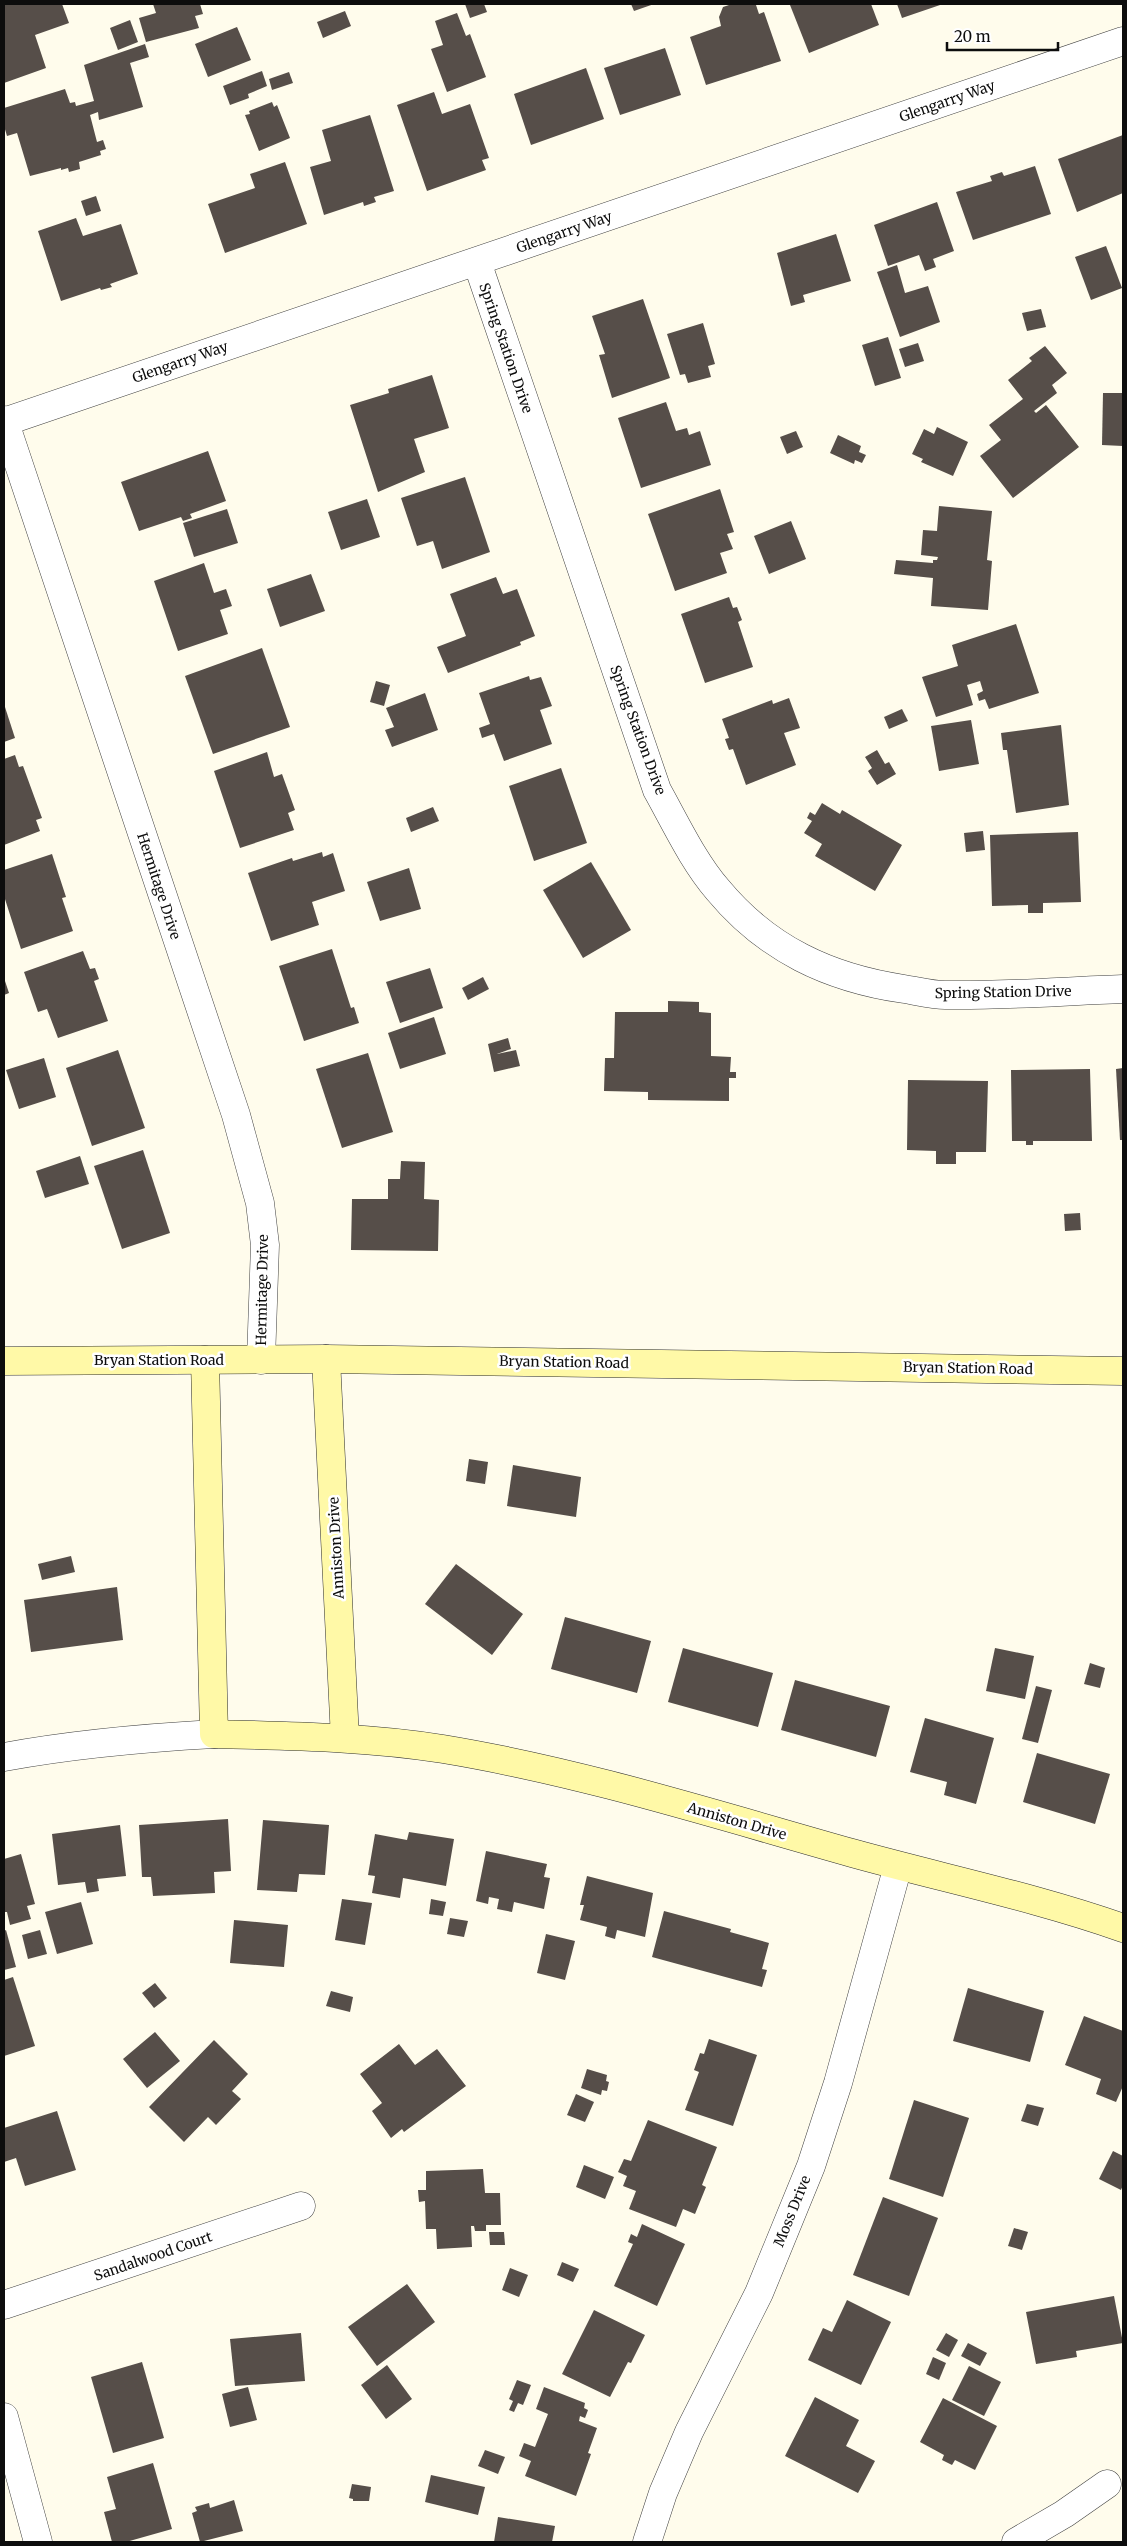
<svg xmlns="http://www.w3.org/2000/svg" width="1127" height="2546" font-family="Merriweather,serif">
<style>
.building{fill:#564e49}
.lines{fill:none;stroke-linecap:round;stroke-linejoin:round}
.street-casing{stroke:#404040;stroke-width:29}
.secondary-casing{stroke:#2f2f2f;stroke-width:29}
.street{stroke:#fff;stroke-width:28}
.secondary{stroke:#fff9a7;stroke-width:28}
.labels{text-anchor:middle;stroke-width:5;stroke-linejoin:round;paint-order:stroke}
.street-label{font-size:14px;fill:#0d0d0d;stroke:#fff}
</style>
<rect width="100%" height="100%" fill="#fffcec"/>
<g class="building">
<path d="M 4,4 L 62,4 L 69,23 L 35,35 L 46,68 L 4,83 Z"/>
<path d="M 153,4 L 200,4 L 203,14 L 195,16 L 199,28 L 146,42 L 139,18 L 156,13 Z"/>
<path d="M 465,4 L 484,4 L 487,12 L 470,18 Z"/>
<path d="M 631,4 L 654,4 L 634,11 Z"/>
<path d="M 732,4 L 752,4 L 756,5 L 759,14 L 764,12 L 781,61 L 706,85 L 690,37 L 721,26 L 719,17 L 723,7 Z"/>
<path d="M 793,4 L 871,4 L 879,25 L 809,53 L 790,5 Z"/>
<path d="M 897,4 L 943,4 L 902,18 Z"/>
<path d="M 345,11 L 351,26 L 323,38 L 317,22 Z"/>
<path d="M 457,13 L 466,36 L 470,34 L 486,77 L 447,92 L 431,49 L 443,45 L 435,21 Z"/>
<path d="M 130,20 L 138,42 L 118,50 L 110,28 Z"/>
<path d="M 237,27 L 251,60 L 208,77 L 195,44 Z"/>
<path d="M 145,44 L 149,57 L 130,63 L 143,107 L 99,120 L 98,112 L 90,115 L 97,142 L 103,140 L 106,149 L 100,151 L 101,155 L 79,162 L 80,169 L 69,172 L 68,168 L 61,170 L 61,168 L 30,176 L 17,133 L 7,136 L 4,126 L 4,108 L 65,89 L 70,103 L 75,102 L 76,106 L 94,101 L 84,65 Z"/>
<path d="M 665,48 L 681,95 L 620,115 L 604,68 Z"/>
<path d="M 586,68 L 604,119 L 531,145 L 514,94 Z"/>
<path d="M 262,71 L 267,86 L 248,94 L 249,98 L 230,105 L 223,86 Z"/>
<path d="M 289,72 L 293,83 L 272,90 L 269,79 Z"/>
<path d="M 434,92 L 442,114 L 470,104 L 489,158 L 482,160 L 486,170 L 427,191 L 397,105 Z"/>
<path d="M 272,102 L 274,107 L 277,105 L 290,138 L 259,151 L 245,115 L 250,114 L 249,111 Z"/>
<path d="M 370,115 L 394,191 L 374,197 L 376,202 L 364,206 L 363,202 L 324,215 L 310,167 L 331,161 L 322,130 Z"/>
<path d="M 1123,135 L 1123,193 L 1077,212 L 1058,159 Z"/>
<path d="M 285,162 L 307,224 L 225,253 L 208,204 L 255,188 L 250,174 Z"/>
<path d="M 1035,166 L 1051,214 L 973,240 L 956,192 L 992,181 L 990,176 L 1002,172 L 1004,176 Z"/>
<path d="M 96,196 L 101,211 L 86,216 L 81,201 Z"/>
<path d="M 937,202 L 954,251 L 933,259 L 936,267 L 925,271 L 919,255 L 888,266 L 874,225 Z"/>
<path d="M 76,218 L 83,236 L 121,224 L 138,274 L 110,284 L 112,287 L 101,290 L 100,288 L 61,301 L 38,231 Z"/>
<path d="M 836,234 L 851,281 L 803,295 L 805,302 L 791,306 L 777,253 Z"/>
<path d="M 1106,246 L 1122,288 L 1091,300 L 1075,257 Z"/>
<path d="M 897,265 L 905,293 L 928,286 L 940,322 L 900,337 L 877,272 Z"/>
<path d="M 643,299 L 670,378 L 612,398 L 599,355 L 605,354 L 592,316 Z"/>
<path d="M 1041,309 L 1046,327 L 1027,331 L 1022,313 Z"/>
<path d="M 703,323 L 715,364 L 708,366 L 711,377 L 688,383 L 685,374 L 680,375 L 667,334 Z"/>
<path d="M 888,337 L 901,378 L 875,386 L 862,345 Z"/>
<path d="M 918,343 L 924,361 L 905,367 L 899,349 Z"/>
<path d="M 1045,346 L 1067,373 L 1052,385 L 1057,393 L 1034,411 L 1036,413 L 1046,405 L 1079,447 L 1013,498 L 980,456 L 1001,440 L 989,425 L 1023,399 L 1008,380 L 1032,361 L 1029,358 Z"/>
<path d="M 432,375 L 449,428 L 414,439 L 425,472 L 378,492 L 350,405 L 389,393 L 388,389 Z"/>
<path d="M 1103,393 L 1123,393 L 1123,446 L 1102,445 Z"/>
<path d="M 666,402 L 676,431 L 687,428 L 689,435 L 700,431 L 711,465 L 641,488 L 618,418 Z"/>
<path d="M 937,427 L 968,442 L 953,476 L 921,462 L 923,459 L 912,454 L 924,429 L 934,434 Z"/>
<path d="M 796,431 L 803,447 L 787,454 L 780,437 Z"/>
<path d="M 838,435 L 861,446 L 859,452 L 866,455 L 862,463 L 855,460 L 854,464 L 830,453 Z"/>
<path d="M 208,451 L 226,501 L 190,514 L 192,518 L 183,521 L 181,517 L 139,531 L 121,482 Z"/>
<path d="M 465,477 L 490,552 L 442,569 L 433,541 L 417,546 L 401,498 Z"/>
<path d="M 720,489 L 734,532 L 727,534 L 733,549 L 720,553 L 727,573 L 675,591 L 648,514 Z"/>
<path d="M 367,499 L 380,537 L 341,550 L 328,512 Z"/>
<path d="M 939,506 L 992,511 L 987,560 L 992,561 L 988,610 L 931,606 L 933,578 L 894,574 L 896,560 L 933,563 L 933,560 L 937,560 L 938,557 L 921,555 L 923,530 L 937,531 Z"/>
<path d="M 227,509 L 238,543 L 194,557 L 183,523 Z"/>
<path d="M 791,521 L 806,559 L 769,574 L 754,536 Z"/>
<path d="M 204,563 L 214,593 L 226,589 L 232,606 L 220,610 L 228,634 L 178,651 L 154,581 Z"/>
<path d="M 311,574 L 325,611 L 280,627 L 267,589 Z"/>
<path d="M 496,577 L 503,594 L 517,589 L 535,636 L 520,642 L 521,645 L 448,673 L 437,647 L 466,636 L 450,594 Z"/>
<path d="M 729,597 L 733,608 L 737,607 L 742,620 L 738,622 L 753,667 L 705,683 L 681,614 Z"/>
<path d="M 1016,624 L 1039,693 L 989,709 L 985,699 L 979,701 L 977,694 L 983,691 L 980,681 L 967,685 L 973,705 L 936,717 L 922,677 L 958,666 L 952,645 Z"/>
<path d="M 262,648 L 290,727 L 213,754 L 185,676 Z"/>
<path d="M 529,676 L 530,680 L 541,677 L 552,706 L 540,710 L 552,744 L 504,761 L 494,734 L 482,738 L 479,728 L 490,724 L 479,693 Z"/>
<path d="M 376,681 L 390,685 L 384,706 L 370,702 Z"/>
<path d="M 425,693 L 438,730 L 392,747 L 385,730 L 394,727 L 386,708 Z"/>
<path d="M 789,698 L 800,728 L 784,733 L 796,765 L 746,785 L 733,749 L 729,750 L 725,739 L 729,738 L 722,719 L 772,700 L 773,704 Z"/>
<path d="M 4,704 L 15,738 L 4,742 Z"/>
<path d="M 902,709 L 908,721 L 889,729 L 884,717 Z"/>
<path d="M 971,720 L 979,764 L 939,771 L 931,726 Z"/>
<path d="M 1061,725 L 1069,805 L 1016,813 L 1007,750 L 1003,750 L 1001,733 Z"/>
<path d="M 877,750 L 885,764 L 889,762 L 896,774 L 877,785 L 868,771 L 872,768 L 865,757 Z"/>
<path d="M 267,752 L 274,777 L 282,774 L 295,810 L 288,813 L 294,830 L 240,848 L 214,771 Z"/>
<path d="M 15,755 L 19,767 L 23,766 L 42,818 L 36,820 L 40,831 L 4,845 L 4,759 Z"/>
<path d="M 561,768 L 587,843 L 534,861 L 509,786 Z"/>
<path d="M 822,803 L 840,814 L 842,810 L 902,845 L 875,891 L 815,856 L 822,844 L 804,833 L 812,821 L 807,818 L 810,812 L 815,815 Z"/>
<path d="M 433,807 L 439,821 L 411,832 L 406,818 Z"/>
<path d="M 983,831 L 985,850 L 966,852 L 964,833 Z"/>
<path d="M 1078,832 L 1081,902 L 1043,903 L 1043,913 L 1028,913 L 1028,905 L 992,906 L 990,835 Z"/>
<path d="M 322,852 L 323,857 L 333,853 L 345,891 L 312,902 L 319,925 L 271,941 L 248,873 L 292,858 L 293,861 Z"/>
<path d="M 52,854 L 66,897 L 62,898 L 73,931 L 21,949 L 4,896 L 4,870 Z"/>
<path d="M 591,862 L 631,930 L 583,958 L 543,890 Z"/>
<path d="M 409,868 L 421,909 L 380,921 L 367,882 Z"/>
<path d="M 332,949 L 351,1008 L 354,1007 L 359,1023 L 304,1041 L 279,966 Z"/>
<path d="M 83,951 L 90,969 L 95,968 L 99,979 L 94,981 L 108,1021 L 58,1038 L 47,1009 L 38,1012 L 24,972 Z"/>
<path d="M 430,968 L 443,1008 L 400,1023 L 386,982 Z"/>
<path d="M 483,977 L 489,989 L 468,1000 L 462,988 Z"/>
<path d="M 4,978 L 9,993 L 4,995 Z"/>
<path d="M 668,1001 L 699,1002 L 699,1012 L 711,1013 L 711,1056 L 731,1057 L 730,1072 L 736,1072 L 736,1078 L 729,1078 L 729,1101 L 648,1100 L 648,1092 L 604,1091 L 605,1058 L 614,1058 L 615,1012 L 668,1012 Z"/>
<path d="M 434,1017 L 446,1054 L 400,1069 L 388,1033 Z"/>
<path d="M 508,1038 L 511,1049 L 497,1054 L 516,1050 L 520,1066 L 494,1072 L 488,1044 Z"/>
<path d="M 118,1050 L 145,1128 L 92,1146 L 66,1068 Z"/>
<path d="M 368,1053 L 393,1132 L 342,1148 L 316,1069 Z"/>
<path d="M 44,1058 L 56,1097 L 19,1109 L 6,1070 Z"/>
<path d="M 1123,1068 L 1123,1140 L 1120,1140 L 1116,1069 Z"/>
<path d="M 1090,1069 L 1092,1141 L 1033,1141 L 1033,1145 L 1026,1145 L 1026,1141 L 1012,1141 L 1011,1070 Z"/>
<path d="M 908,1080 L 988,1081 L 986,1152 L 956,1152 L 956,1164 L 936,1164 L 936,1151 L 907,1150 Z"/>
<path d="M 143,1150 L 170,1233 L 122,1249 L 94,1166 Z"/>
<path d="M 80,1156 L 89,1184 L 45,1198 L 36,1171 Z"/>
<path d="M 401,1161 L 425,1162 L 424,1199 L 439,1200 L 438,1251 L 351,1250 L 352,1199 L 388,1199 L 388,1179 L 400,1179 Z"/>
<path d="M 1080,1213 L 1081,1230 L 1065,1231 L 1064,1214 Z"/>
<path d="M 469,1459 L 488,1462 L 485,1484 L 466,1481 Z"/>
<path d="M 513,1465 L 581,1477 L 576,1517 L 507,1506 Z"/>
<path d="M 71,1556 L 75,1572 L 42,1580 L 38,1564 Z"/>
<path d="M 456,1564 L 523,1614 L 492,1655 L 425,1604 Z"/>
<path d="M 117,1587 L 123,1640 L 31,1652 L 24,1600 Z"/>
<path d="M 565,1617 L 651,1641 L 637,1693 L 551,1669 Z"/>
<path d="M 683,1648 L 773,1673 L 758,1727 L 668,1702 Z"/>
<path d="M 995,1648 L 1034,1656 L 1025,1699 L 986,1691 Z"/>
<path d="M 1090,1663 L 1105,1668 L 1100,1688 L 1084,1684 Z"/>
<path d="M 795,1680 L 890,1706 L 876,1757 L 781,1730 Z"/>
<path d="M 1036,1686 L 1052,1690 L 1038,1743 L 1022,1739 Z"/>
<path d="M 925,1718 L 994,1738 L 976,1804 L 944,1795 L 947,1782 L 910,1772 Z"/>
<path d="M 1037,1753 L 1110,1774 L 1095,1824 L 1023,1802 Z"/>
<path d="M 228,1819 L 231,1871 L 214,1872 L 215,1893 L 153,1896 L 151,1877 L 142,1877 L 139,1825 Z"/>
<path d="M 263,1820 L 329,1825 L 325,1875 L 299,1874 L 297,1892 L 257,1890 Z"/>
<path d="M 120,1825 L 126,1876 L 97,1879 L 99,1891 L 87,1893 L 85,1882 L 58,1885 L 52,1834 Z"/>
<path d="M 409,1832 L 454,1839 L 446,1886 L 403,1878 L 400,1898 L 372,1893 L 375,1876 L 368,1875 L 375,1834 L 407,1840 Z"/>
<path d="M 486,1851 L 547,1864 L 544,1877 L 550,1878 L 544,1909 L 514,1902 L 512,1912 L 497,1909 L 499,1899 L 489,1897 L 488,1904 L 476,1901 Z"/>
<path d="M 21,1854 L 35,1904 L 27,1906 L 31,1919 L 10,1925 L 7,1912 L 4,1912 L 4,1859 Z"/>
<path d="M 587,1876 L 653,1893 L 645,1937 L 617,1930 L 615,1939 L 605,1936 L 607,1927 L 580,1920 L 584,1905 L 580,1905 Z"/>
<path d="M 342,1899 L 372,1903 L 365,1945 L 335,1940 Z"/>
<path d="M 431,1899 L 446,1902 L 443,1916 L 429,1914 Z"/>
<path d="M 81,1902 L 93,1944 L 57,1954 L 45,1912 Z"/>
<path d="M 664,1911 L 731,1929 L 730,1932 L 769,1943 L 762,1969 L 767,1970 L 762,1987 L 652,1957 Z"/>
<path d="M 450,1918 L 468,1921 L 464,1937 L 447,1934 Z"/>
<path d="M 234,1920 L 288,1925 L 284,1967 L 230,1963 Z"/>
<path d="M 6,1930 L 16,1967 L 4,1970 L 4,1931 Z"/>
<path d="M 40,1930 L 47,1954 L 28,1959 L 22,1935 Z"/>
<path d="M 546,1934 L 575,1941 L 565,1980 L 537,1973 Z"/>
<path d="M 13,1977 L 35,2046 L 4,2056 L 4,1980 Z"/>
<path d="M 155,1983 L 167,1998 L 154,2008 L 142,1993 Z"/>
<path d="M 968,1988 L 1044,2011 L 1030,2062 L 953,2041 Z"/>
<path d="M 331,1991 L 353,1997 L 350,2012 L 326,2006 Z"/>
<path d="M 1084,2016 L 1123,2031 L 1123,2086 L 1116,2102 L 1096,2094 L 1101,2079 L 1065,2065 Z"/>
<path d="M 155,2032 L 180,2061 L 147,2088 L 123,2059 Z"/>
<path d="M 709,2039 L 757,2055 L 733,2126 L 685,2110 L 699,2072 L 694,2070 L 700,2053 L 704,2054 Z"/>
<path d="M 214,2040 L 248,2074 L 232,2091 L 241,2099 L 216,2125 L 208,2117 L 184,2142 L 149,2107 Z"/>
<path d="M 399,2044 L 415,2065 L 437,2049 L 466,2086 L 404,2132 L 402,2129 L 391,2138 L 372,2111 L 382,2103 L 360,2074 Z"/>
<path d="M 587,2069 L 607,2075 L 606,2081 L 609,2082 L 607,2091 L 602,2090 L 601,2095 L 581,2088 Z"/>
<path d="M 576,2094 L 594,2102 L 585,2122 L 567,2115 Z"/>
<path d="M 914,2100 L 969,2118 L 943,2197 L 889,2179 Z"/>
<path d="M 1027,2104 L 1044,2108 L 1038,2126 L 1021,2121 Z"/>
<path d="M 57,2111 L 76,2170 L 25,2186 L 16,2158 L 4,2162 L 4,2128 Z"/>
<path d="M 648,2120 L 717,2147 L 702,2185 L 706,2187 L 695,2214 L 683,2209 L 676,2227 L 629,2209 L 636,2191 L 623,2186 L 627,2176 L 618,2172 L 624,2159 L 631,2161 Z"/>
<path d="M 1113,2151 L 1123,2156 L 1123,2185 L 1121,2190 L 1099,2179 Z"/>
<path d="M 584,2165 L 614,2177 L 605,2199 L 576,2187 Z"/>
<path d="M 483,2169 L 485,2193 L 500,2193 L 501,2225 L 486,2225 L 486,2231 L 475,2231 L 474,2226 L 471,2226 L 472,2247 L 437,2249 L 436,2229 L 426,2229 L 425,2201 L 419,2202 L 418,2190 L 426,2190 L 426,2171 Z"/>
<path d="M 883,2197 L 938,2218 L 909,2296 L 853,2275 Z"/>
<path d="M 642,2224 L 685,2244 L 657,2306 L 614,2286 L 633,2244 L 628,2242 L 631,2234 L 637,2237 Z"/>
<path d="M 1014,2228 L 1028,2232 L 1022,2250 L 1008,2246 Z"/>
<path d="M 489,2232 L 504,2232 L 505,2245 L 490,2245 Z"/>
<path d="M 562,2262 L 579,2269 L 573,2282 L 557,2275 Z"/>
<path d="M 510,2268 L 528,2275 L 519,2297 L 502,2290 Z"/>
<path d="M 407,2284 L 435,2322 L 377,2366 L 348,2327 Z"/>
<path d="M 1114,2296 L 1123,2343 L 1076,2351 L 1077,2357 L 1036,2364 L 1026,2312 Z"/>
<path d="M 847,2300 L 891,2322 L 861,2385 L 808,2360 L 823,2328 L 832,2332 Z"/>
<path d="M 594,2310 L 645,2335 L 631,2363 L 628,2362 L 610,2397 L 562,2374 Z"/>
<path d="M 301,2333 L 305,2381 L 235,2386 L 230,2339 Z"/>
<path d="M 946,2333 L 958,2340 L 949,2357 L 936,2350 Z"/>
<path d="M 968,2343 L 987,2353 L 980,2366 L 961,2356 Z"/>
<path d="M 933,2357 L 946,2363 L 939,2380 L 926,2374 Z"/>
<path d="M 142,2362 L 164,2438 L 113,2453 L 91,2377 Z"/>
<path d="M 387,2365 L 412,2399 L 386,2419 L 361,2385 Z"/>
<path d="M 969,2366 L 1001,2382 L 984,2416 L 952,2400 Z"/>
<path d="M 517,2380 L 531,2385 L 523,2405 L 518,2403 L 514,2412 L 509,2410 L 513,2401 L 509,2399 Z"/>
<path d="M 248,2387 L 257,2420 L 230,2427 L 222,2394 Z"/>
<path d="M 544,2387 L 585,2403 L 584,2408 L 588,2410 L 585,2418 L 580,2416 L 579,2421 L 597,2428 L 588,2453 L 591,2454 L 576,2496 L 525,2476 L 531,2461 L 519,2456 L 524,2443 L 535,2447 L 548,2414 L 536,2409 Z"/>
<path d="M 815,2397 L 859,2420 L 846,2446 L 875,2461 L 858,2493 L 785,2456 Z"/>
<path d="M 943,2398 L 997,2426 L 975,2470 L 955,2460 L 952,2465 L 942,2460 L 944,2455 L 920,2442 Z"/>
<path d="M 485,2450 L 505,2457 L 498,2474 L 478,2466 Z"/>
<path d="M 153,2463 L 172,2529 L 126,2542 L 112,2542 L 104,2512 L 116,2509 L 107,2477 Z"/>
<path d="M 431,2475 L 485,2487 L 478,2515 L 425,2502 Z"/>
<path d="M 352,2484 L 371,2487 L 369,2501 L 353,2501 L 353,2499 L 349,2498 Z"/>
<path d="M 234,2500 L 243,2531 L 200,2542 L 192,2513 L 197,2511 L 195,2507 L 209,2503 L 210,2508 Z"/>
<path d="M 498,2517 L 555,2526 L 552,2542 L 494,2542 Z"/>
</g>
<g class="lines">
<g class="street-casing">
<g id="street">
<path d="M 477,262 L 657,790 C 676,824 693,861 718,890 C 767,949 829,978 904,989 C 917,991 932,995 945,995 C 1004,996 1064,991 1123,989"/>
<path d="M 4,420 L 236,1115 L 260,1203 L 265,1245 L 261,1360"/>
<path d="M 4,422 L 1123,41"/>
<path d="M 4,1757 C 74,1744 143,1738 214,1734"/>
<path d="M 4,2305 L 301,2206"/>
<path d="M 4,2417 L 38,2542"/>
<path d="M 647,2542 L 663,2493 L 689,2432 L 759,2293 L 811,2166 L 838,2083 L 898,1866"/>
<path d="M 1016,2542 L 1064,2514 L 1107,2484"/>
</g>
</g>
<g class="secondary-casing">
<g id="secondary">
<path d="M 326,1359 L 345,1738"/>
<path d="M 205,1360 L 214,1734 C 291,1736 367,1737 443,1749 C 582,1772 717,1815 852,1853 C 942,1878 1035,1897 1123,1928"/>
<path d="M 4,1361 L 326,1359 L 1123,1371"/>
</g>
</g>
<use href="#street" class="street"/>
<use href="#secondary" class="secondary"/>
</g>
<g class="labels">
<g class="street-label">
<text transform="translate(947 101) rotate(-19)" y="5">Glengarry Way</text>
<text transform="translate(564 232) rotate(-19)" y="5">Glengarry Way</text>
<text transform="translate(506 348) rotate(71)" y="5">Spring Station Drive</text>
<text transform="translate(180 362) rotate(-19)" y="5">Glengarry Way</text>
<text transform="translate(638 730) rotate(70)" y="5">Spring Station Drive</text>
<text transform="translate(159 886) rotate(72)" y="5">Hermitage Drive</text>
<text transform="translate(1003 992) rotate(-1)" y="5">Spring Station Drive</text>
<text transform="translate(262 1290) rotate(-89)" y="5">Hermitage Drive</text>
<text x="159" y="1365">Bryan Station Road</text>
<text transform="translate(564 1362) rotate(1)" y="5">Bryan Station Road</text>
<text transform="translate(968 1368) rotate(1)" y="5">Bryan Station Road</text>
<text transform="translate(336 1548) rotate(-93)" y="5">Anniston Drive</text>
<text transform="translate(737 1821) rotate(16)" y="5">Anniston Drive</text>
<text transform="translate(792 2211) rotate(-68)" y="5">Moss Drive</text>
<text transform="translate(153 2256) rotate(-19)" y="5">Sandalwood Court</text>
</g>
</g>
<rect width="1127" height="2546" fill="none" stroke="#0d0d0d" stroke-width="10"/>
<path d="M947 42v8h111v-8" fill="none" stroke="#0d0d0d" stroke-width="2.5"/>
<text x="954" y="42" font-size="15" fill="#0d0d0d" stroke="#ffffff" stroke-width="4" paint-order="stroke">20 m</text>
</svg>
